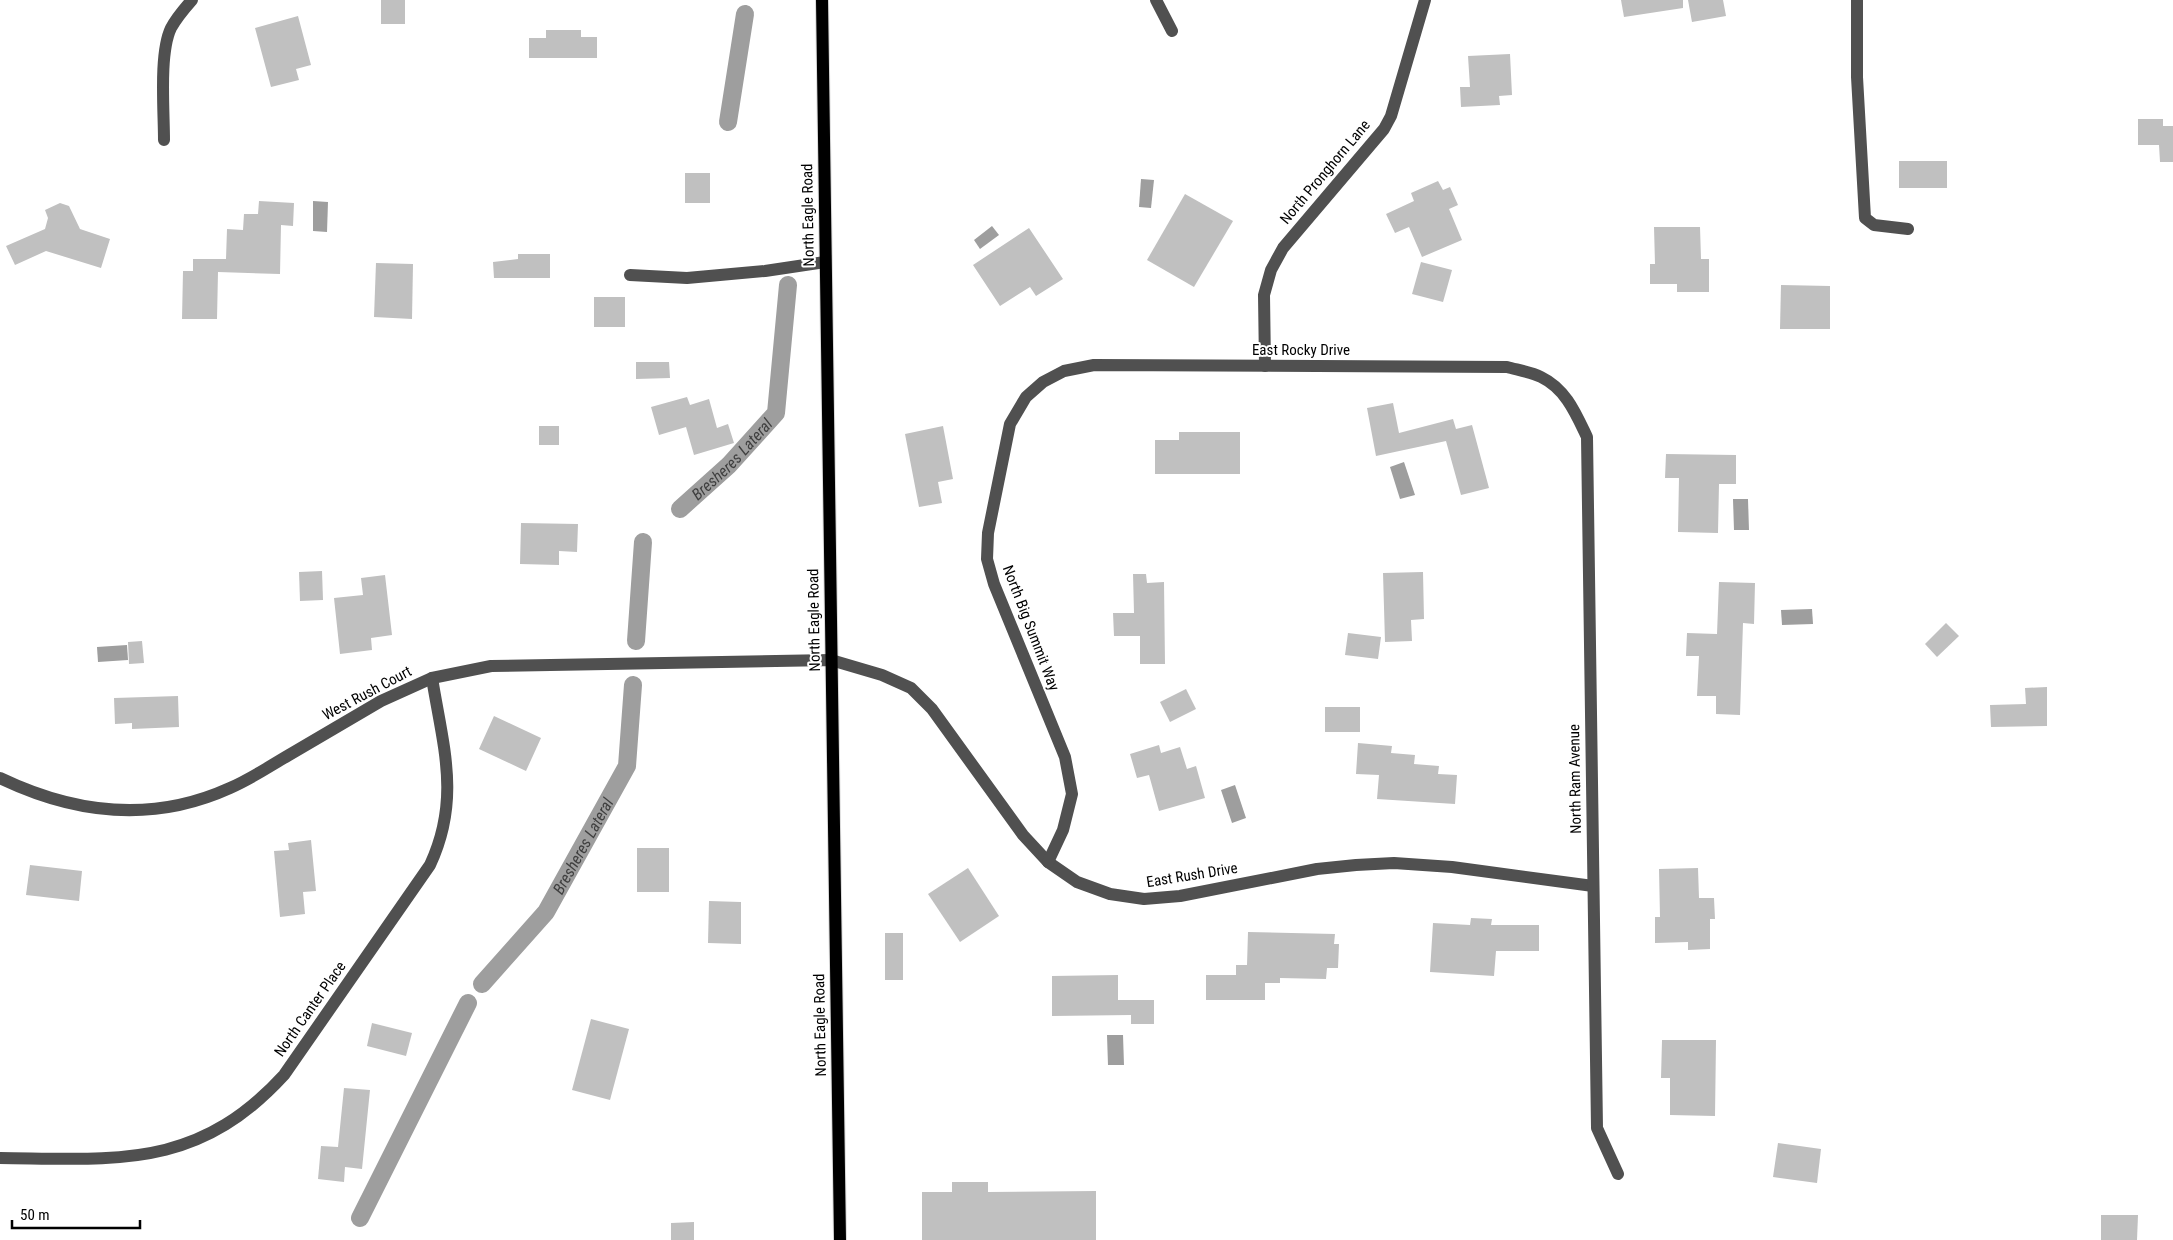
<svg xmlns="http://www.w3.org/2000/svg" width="2173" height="1240" font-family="'Roboto Condensed',sans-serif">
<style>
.water{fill:#9e9e9e}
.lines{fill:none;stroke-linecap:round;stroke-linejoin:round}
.canal{stroke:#9e9e9e;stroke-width:18}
.building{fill:#c0c0c0}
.major-casing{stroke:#dbdbdb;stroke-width:14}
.minor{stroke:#505050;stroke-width:12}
.major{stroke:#000;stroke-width:12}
.labels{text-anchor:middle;stroke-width:4;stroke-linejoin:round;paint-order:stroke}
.street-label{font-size:15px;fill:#000;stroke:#fff}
.water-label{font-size:16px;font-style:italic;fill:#3f3f3f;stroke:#fff}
</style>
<rect width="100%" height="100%" fill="#fff"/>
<g class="water">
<path d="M 1141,179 L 1154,180 L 1151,208 L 1139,207 Z"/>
<path d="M 313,201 L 328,202 L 327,232 L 313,231 Z"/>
<path d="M 992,226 L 999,235 L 980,249 L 974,240 Z"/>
<path d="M 1404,462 L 1415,495 L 1400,499 L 1390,467 Z"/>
<path d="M 1733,499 L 1748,499 L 1749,530 L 1734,530 Z"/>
<path d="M 1812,609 L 1813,624 L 1782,625 L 1781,610 Z"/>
<path d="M 127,645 L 128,660 L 98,662 L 97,647 Z"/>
<path d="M 1235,785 L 1246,818 L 1232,823 L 1221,790 Z"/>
<path d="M 1107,1035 L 1123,1035 L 1124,1065 L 1108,1065 Z"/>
</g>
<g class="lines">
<g class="canal">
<path d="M 728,122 L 745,14"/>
<path id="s1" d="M 680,509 L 729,465 L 776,413 L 788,285"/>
<path d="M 636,641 L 643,542"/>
<path id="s2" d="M 482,984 L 546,912 L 627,766 L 633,685"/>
<path d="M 360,1218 L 468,1003"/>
</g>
</g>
<g class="building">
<rect x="381" y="0" width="24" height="24"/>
<path d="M 1621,0 L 1683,0 L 1683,8 L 1624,17 Z"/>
<path d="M 1688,0 L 1723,0 L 1726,16 L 1692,22 Z"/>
<path d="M 298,16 L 311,65 L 296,69 L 299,80 L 271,87 L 255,28 Z"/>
<path d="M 546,30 L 581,30 L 581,37 L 597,37 L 597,58 L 529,58 L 529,38 L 546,38 Z"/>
<path d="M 1510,54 L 1512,95 L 1499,96 L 1500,105 L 1461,107 L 1460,87 L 1470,87 L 1468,56 Z"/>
<path d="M 2138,119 L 2163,119 L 2163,126 L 2173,126 L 2173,162 L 2160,162 L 2159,145 L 2138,145 Z"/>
<rect x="1899" y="161" width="48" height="27"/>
<rect x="685" y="173" width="25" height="30"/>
<path d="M 1438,181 L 1443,190 L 1450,187 L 1458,205 L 1449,209 L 1462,240 L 1422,257 L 1409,227 L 1395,233 L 1386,214 L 1414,201 L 1411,193 Z"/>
<path d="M 1185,194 L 1233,221 L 1194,287 L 1147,260 Z"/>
<path d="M 259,201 L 294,203 L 293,226 L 281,225 L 280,274 L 218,272 L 217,319 L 182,319 L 183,271 L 193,271 L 193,259 L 226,259 L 227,229 L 243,230 L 244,214 L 258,214 Z"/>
<path d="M 60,203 L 69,206 L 80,229 L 110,239 L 101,268 L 46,251 L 15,265 L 6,246 L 45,229 L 48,218 L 45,210 Z"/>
<path d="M 1654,227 L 1700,227 L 1701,259 L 1709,259 L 1709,292 L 1677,292 L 1677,284 L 1650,284 L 1650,264 L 1655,264 Z"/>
<path d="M 1029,228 L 1063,279 L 1036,296 L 1030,287 L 1000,306 L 973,265 Z"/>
<path d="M 518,254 L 550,254 L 550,278 L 494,278 L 493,262 L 518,259 Z"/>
<path d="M 1421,262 L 1452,270 L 1443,302 L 1412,294 Z"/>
<path d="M 376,263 L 413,264 L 412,319 L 374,317 Z"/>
<path d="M 1781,285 L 1830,286 L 1830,329 L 1780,329 Z"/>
<rect x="594" y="297" width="31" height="30"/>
<path d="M 636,362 L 669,362 L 670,378 L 636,379 Z"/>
<path d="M 687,397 L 690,405 L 709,399 L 717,428 L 728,424 L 734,443 L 694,455 L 686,427 L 659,435 L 651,407 Z"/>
<path d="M 1393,403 L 1399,433 L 1453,419 L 1456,429 L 1472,425 L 1489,488 L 1461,495 L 1446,441 L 1376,456 L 1367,408 Z"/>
<rect x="539" y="426" width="20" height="19"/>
<path d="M 943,426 L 953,479 L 938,482 L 942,503 L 919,507 L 905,434 Z"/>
<path d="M 1179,432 L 1240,432 L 1240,474 L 1155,474 L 1155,440 L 1179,440 Z"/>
<path d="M 1666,454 L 1736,455 L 1736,484 L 1719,484 L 1718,533 L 1678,532 L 1679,478 L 1665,478 Z"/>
<path d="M 521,523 L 578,524 L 577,552 L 559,551 L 559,565 L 520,564 Z"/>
<path d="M 322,571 L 323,600 L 300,601 L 299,572 Z"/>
<path d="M 1423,572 L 1424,619 L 1411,620 L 1412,641 L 1385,642 L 1383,573 Z"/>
<path d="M 1133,574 L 1146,574 L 1147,583 L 1164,582 L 1165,664 L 1140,664 L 1140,636 L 1114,636 L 1113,613 L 1134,613 Z"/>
<path d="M 385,575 L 392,635 L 371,638 L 372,650 L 340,654 L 334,598 L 363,595 L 361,578 Z"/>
<path d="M 1719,582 L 1755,583 L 1754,624 L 1743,623 L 1740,715 L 1716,714 L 1716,696 L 1697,696 L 1699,656 L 1686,656 L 1687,633 L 1717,634 Z"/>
<path d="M 1946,623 L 1959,636 L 1937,657 L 1925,644 Z"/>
<path d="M 1348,633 L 1381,637 L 1378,659 L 1345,655 Z"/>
<path d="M 142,641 L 144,663 L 129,664 L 128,642 Z"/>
<path d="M 2047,687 L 2047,726 L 1991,727 L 1990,705 L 2026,704 L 2025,688 Z"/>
<path d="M 1186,689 L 1196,709 L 1170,722 L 1160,702 Z"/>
<path d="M 178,696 L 179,727 L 132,729 L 132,723 L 115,724 L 114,698 Z"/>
<rect x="1325" y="707" width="35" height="25"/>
<path d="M 494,716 L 541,738 L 526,771 L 479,749 Z"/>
<path d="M 1358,743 L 1392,746 L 1391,753 L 1415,755 L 1414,764 L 1439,766 L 1438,774 L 1457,775 L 1455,804 L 1377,799 L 1379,775 L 1356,774 Z"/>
<path d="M 1159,745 L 1161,753 L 1180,747 L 1187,769 L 1196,766 L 1205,798 L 1159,811 L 1149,775 L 1137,778 L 1130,754 Z"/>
<path d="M 311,840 L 316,891 L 303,892 L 305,914 L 280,917 L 274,851 L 289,850 L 288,843 Z"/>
<rect x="637" y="848" width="32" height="44"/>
<path d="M 30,865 L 82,871 L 79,901 L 26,895 Z"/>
<path d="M 968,868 L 999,916 L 960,942 L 928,894 Z"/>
<path d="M 1698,868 L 1699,898 L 1714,898 L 1715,919 L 1710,919 L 1710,949 L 1688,950 L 1688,942 L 1655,943 L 1655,917 L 1660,917 L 1659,869 Z"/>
<path d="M 709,901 L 741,902 L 741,944 L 708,943 Z"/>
<path d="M 1471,918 L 1492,919 L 1491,925 L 1539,925 L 1539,951 L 1496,951 L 1494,976 L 1430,972 L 1433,923 L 1470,925 Z"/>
<path d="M 1248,932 L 1335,934 L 1334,944 L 1339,944 L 1338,968 L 1327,968 L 1326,979 L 1280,978 L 1280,983 L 1265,983 L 1265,1000 L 1206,1000 L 1206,975 L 1236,975 L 1236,965 L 1247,965 Z"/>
<rect x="885" y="933" width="18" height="47"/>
<path d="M 1118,975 L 1118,1000 L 1154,1000 L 1154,1024 L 1131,1024 L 1131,1015 L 1052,1016 L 1052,976 Z"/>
<path d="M 591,1019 L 629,1029 L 610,1100 L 572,1090 Z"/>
<path d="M 372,1023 L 412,1033 L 406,1056 L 367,1046 Z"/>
<path d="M 1662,1040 L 1716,1040 L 1715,1116 L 1670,1115 L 1670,1078 L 1661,1078 Z"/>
<path d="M 344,1088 L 370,1090 L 362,1169 L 345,1167 L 344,1182 L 318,1179 L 321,1146 L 338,1147 Z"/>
<path d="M 1778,1143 L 1821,1149 L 1817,1183 L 1773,1177 Z"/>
<path d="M 952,1182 L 988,1182 L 988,1192 L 1096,1191 L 1096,1240 L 922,1240 L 922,1192 L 952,1192 Z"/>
<path d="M 2101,1215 L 2138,1215 L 2137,1240 L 2101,1240 Z"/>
<path d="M 694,1222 L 694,1240 L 671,1240 L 671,1223 Z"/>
</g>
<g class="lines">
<g class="major-casing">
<path id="major" d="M 822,0 L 840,1240"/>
</g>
<g class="minor">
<path d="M 1156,0 L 1172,31"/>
<path d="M 1857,0 L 1857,77 L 1865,218 L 1874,225 L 1908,229"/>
<path d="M 164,140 C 164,110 159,53 171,28 C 177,17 184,9 192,0"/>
<path d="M 630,275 L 687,278 L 765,271 L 825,262"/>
<path d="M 1265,366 L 1264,295 L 1271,270 L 1283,248 L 1384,129 L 1391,116 L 1425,0"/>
<path d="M 0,778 C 75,814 153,823 230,788 C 251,779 270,766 289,755 C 320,737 350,719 381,701 L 432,678 L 491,666 L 831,660 L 882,675 L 911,688 L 932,709 L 1023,835 L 1048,862 L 1077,882 L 1110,894 L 1144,899 L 1180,896 L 1317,869 L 1356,865 L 1394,863 L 1452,867 L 1593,886"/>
<path d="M 1048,862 L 1063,830 L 1072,794 L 1065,757 L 994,584 L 987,559 L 988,533 L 1010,424 L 1026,397 L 1043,382 L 1064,371 L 1094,365 L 1507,367 C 1518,370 1531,372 1541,377 C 1566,389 1576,414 1587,437 L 1597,1128 L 1618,1174"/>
<path d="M 0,1158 C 117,1159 197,1170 284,1075 L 430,865 C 461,799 443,746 432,678"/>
</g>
<use href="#major" class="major"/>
</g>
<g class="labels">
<g class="street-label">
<text transform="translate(1325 172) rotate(-50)" y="5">North Pronghorn Lane</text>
<text transform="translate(808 215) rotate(-91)" y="5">North Eagle Road</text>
<text x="1301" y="355">East Rocky Drive</text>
<text transform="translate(814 620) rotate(-91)" y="5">North Eagle Road</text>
<text transform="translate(1031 628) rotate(69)" y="5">North Big Summit Way</text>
<text transform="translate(367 693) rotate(-28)" y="5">West Rush Court</text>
<text transform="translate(1575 779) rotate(-91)" y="5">North Ram Avenue</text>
<text transform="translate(1192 875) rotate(-9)" y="5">East Rush Drive</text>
<text transform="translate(310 1009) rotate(-55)" y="5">North Canter Place</text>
<text transform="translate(820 1025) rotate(-91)" y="5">North Eagle Road</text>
</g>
<g class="water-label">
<text dy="6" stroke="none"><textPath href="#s1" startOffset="72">Bresheres Lateral</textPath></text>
<text dy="6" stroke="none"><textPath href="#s2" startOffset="172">Bresheres Lateral</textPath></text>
</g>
</g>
<path d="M12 1220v8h128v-8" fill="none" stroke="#000000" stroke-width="2.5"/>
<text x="20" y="1220" font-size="15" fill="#000000" stroke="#ffffff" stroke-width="4" paint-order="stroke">50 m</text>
</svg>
